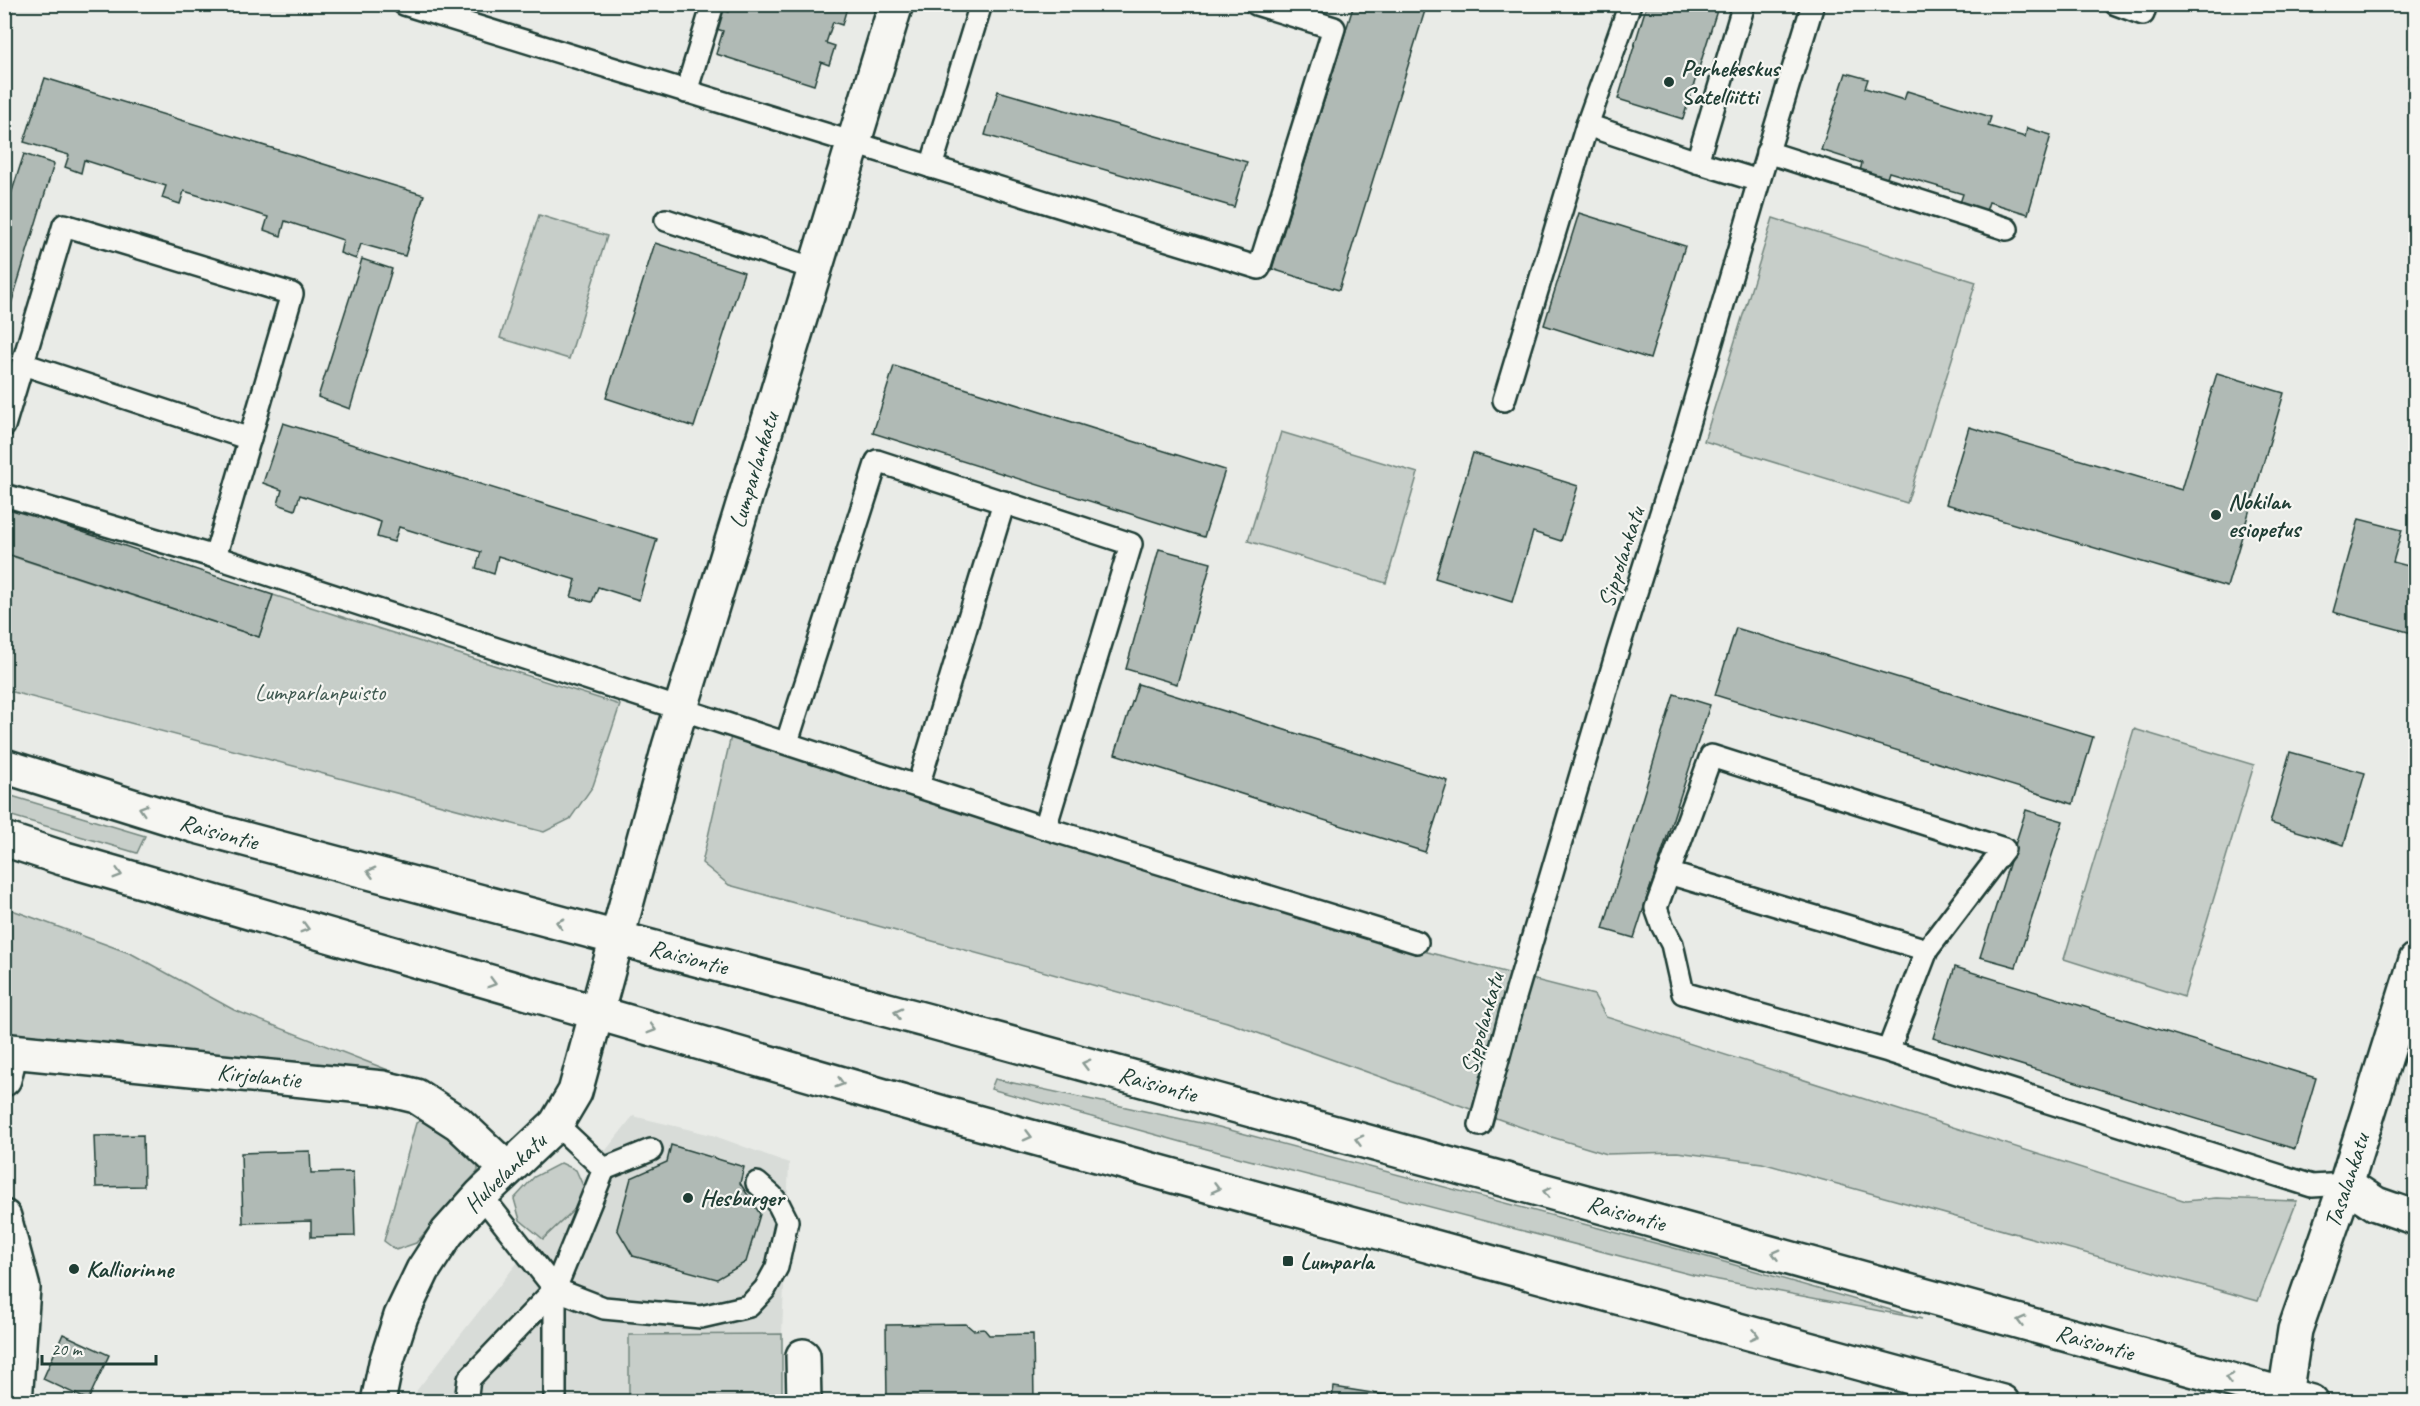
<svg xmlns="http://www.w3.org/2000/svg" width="2420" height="1406" font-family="Caveat,sans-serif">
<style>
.built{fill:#d8dcd8}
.green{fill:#c7cec9;stroke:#73867e;stroke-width:1.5}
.building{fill:#b0bab5;stroke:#1f3d34;stroke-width:1.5}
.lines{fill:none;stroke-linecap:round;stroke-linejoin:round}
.service-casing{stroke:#1f3d34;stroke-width:26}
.minor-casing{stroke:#1f3d34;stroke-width:38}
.secondary-casing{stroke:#1f3d34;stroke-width:38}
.service{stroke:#f6f6f2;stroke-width:21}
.minor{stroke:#f6f6f2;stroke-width:33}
.secondary{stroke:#f6f6f2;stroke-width:33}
.oneway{stroke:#8a9a93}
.poi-dot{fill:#1f3d34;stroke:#f6f6f2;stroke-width:2}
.labels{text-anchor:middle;stroke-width:4.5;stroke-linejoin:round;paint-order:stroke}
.poi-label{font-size:24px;font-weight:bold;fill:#1f3d34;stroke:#f6f6f2;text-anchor:start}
.street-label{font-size:24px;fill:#1f3d34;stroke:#f6f6f2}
.park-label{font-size:24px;fill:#415a52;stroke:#f6f6f2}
</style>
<rect width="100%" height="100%" fill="#e9ebe7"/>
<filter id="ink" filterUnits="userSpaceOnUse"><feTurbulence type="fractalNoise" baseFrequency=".0167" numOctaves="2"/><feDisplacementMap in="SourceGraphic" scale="12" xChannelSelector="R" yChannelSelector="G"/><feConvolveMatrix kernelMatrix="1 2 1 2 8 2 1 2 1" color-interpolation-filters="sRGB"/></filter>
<g filter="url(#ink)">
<path class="built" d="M 633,1116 L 712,1135 L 789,1163 L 782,1334 L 630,1335 L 629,1401 L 414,1402 L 417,1390 Z"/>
<g class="green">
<path d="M 5,4 L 14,5 L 5,34 L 4,5 Z"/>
<path d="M 539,215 L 607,236 L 569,359 L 500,338 Z"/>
<path d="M 1773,218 L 1976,282 L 1907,503 L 1704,441 Z"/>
<path d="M 1281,432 L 1418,473 L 1386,583 L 1248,541 Z"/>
<path d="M 5,554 L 259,637 L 273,595 L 620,705 L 593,786 L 570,819 L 544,832 L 5,690 Z"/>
<path d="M 2134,729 L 2254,765 L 2184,997 L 2064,959 Z"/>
<path d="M 731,736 L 1427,952 L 1594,995 L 1606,1017 L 2186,1201 L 2216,1198 L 2297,1201 L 2258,1301 L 1762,1163 L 1677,1152 L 1607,1154 L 1532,1131 L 1227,1022 L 729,885 L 702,863 Z"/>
<path d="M 4,794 L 5,794 L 145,836 L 137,853 L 5,814 Z"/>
<path d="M 4,907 L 132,954 L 234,1010 L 401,1075 L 5,1037 Z"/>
<path d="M 995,1079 L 1219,1127 L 1700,1255 L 1922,1319 L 1693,1275 L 1207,1149 L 991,1089 Z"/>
<path d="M 428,1117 L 478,1155 L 478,1171 L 416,1243 L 396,1250 L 384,1241 L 416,1123 Z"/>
<path d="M 561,1163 L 576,1170 L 584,1188 L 578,1206 L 543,1239 L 520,1220 L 514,1199 L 534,1177 Z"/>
<path d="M 782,1334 L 782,1401 L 629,1401 L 629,1335 Z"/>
</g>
<g class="building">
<path d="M 731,4 L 848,4 L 842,25 L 833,22 L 826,43 L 835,46 L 829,65 L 821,62 L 814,85 L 716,54 L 723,31 L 714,28 L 720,9 L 729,12 Z"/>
<path d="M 1354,4 L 1427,4 L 1339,290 L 1272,269 Z"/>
<path d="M 1647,4 L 1719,4 L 1683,119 L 1618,99 Z"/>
<path d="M 2416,45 L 2416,68 L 2409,66 Z"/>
<path d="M 1846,73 L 1868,79 L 1865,88 L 1904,100 L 1907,91 L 1991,117 L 1988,126 L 2025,137 L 2027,128 L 2051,135 L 2028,214 L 1989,202 L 1985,214 L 1959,206 L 1963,194 L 1889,172 L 1885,184 L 1859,175 L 1862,163 L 1821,150 Z"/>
<path d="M 45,78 L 424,195 L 405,256 L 361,244 L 356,259 L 340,253 L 343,240 L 285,221 L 281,236 L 264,230 L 268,217 L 184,191 L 180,204 L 162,198 L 166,186 L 84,160 L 81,173 L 65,167 L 69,155 L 24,142 Z"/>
<path d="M 998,91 L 1247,162 L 1234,207 L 985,135 Z"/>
<path d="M 24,154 L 54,164 L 4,327 L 4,216 Z"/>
<path d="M 1579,213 L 1685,246 L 1650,359 L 1544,325 Z"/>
<path d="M 655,243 L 744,272 L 694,427 L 606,398 Z"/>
<path d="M 362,259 L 392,269 L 350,409 L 318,397 Z"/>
<path d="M 894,366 L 1225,470 L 1204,537 L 873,433 Z"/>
<path d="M 2217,373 L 2284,393 L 2227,587 L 1946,504 L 1969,427 L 2182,490 Z"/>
<path d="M 283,423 L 657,539 L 639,600 L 598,587 L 592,602 L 571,597 L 576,580 L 498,556 L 494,574 L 476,568 L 481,552 L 399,527 L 394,542 L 377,537 L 381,522 L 300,495 L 295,510 L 278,504 L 282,490 L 263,483 Z"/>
<path d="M 1473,453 L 1578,486 L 1561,541 L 1533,532 L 1512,602 L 1435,578 Z"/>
<path d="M 4,506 L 273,595 L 259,637 L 4,553 Z"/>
<path d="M 2359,519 L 2402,530 L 2393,562 L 2416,568 L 2416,634 L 2333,612 Z"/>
<path d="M 1159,549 L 1211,563 L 1177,684 L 1126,669 Z"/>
<path d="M 1736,628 L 2093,737 L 2073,804 L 1715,695 Z"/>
<path d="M 1138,684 L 1448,781 L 1425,852 L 1115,754 Z"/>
<path d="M 1674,694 L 1710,705 L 1634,938 L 1603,929 Z"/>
<path d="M 2290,752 L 2365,773 L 2344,845 L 2270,823 Z"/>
<path d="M 2026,810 L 2063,821 L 2016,967 L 1980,957 Z"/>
<path d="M 1955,967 L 2316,1078 L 2295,1149 L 1933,1038 Z"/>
<path d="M 143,1135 L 144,1186 L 96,1187 L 94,1136 Z"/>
<path d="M 671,1145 L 744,1167 L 740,1183 L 760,1214 L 746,1262 L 717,1279 L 633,1256 L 617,1229 L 631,1178 L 667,1162 Z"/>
<path d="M 310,1151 L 311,1173 L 353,1172 L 355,1236 L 311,1237 L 311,1221 L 243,1223 L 241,1153 Z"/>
<path d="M 966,1324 L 973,1330 L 984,1329 L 989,1335 L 1033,1334 L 1034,1402 L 887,1400 L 886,1325 Z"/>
<path d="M 63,1334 L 109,1355 L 88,1400 L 43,1379 Z"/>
<path d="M 1334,1387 L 1397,1397 L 1397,1402 L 1331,1402 Z"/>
</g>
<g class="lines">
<g class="service-casing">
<g id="service">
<path d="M 404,4 L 1259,268 L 1334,28 L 1256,4"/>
<path d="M 1744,4 L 1697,162 L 1759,181"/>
<path d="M 2116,4 L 2143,14 L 2146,4"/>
<path d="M 686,92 L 713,4"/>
<path d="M 1587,125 L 1630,4"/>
<path d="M 1767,152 L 2007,229"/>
<path d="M 931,167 L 981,4"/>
<path d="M 666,220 L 815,269"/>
<path d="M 23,364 L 250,439"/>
<path d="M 1504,400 L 1587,125 L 1697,162"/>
<path d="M 4,426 L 64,225 L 292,294 L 215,557"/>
<path d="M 4,495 L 215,557 L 1045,828 L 1417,942"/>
<path d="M 787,742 L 877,461 L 1131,544 L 1045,828"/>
<path d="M 918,786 L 1004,502"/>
<path d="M 1668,873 L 1927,950"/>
<path d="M 1888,1051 L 1927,950 L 2004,849 L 1711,756 L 1656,908 L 1662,925 L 1672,944 L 1683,993 L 1888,1051 L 2312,1186 L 2346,1184"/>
<path d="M 1480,1125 L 1513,1004 L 1619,646 L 1673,475 L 1759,181 L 1813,4"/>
<path d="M 604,1169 L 651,1150"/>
<path d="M 555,1289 L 604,1308 L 701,1317 L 749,1306 L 765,1289 L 777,1267 L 787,1221 L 779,1205 L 772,1196 L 757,1183"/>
<path d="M 466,1402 L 469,1379 L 555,1289 L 481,1195"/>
<path d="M 555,1402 L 555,1289 L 604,1169 L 556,1124"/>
</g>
</g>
<g class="minor-casing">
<g id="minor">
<path id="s1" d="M 4,1079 L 11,1051 L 383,1088 L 416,1096 L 458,1123 L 507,1169"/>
<path d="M 2346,1184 L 2376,1204 L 2416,1218"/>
<path d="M 4,1217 L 23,1288 L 15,1402"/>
<path d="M 803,1356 L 804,1402"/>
<path id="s2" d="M 378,1402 L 386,1363 L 401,1316 L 423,1270 L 447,1233 L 481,1195 L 556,1124 L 575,1092 L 669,747 L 896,4"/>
<path id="s3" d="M 2284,1402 L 2295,1330 L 2346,1184 L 2416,960"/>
</g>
</g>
<g class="secondary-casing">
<g id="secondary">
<path id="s4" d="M 4,766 L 196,826 L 925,1020 L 2311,1402"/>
<path d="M 4,839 L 62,858 L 943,1113 L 2002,1402"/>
</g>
</g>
<use href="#service" class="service"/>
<use href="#minor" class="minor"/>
<use href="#secondary" class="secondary"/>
</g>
<defs><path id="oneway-chevron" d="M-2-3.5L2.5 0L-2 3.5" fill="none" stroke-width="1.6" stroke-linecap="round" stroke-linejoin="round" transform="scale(1.5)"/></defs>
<g class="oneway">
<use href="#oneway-chevron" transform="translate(143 809) rotate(-163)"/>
<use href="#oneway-chevron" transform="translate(371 872) rotate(-165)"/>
<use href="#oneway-chevron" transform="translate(118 874) rotate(16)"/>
<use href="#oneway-chevron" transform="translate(560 923) rotate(-165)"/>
<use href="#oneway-chevron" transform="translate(305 928) rotate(16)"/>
<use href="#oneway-chevron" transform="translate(492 983) rotate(16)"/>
<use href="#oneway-chevron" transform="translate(898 1013) rotate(-165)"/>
<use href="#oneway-chevron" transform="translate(652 1029) rotate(16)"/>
<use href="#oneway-chevron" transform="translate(1086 1064) rotate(-165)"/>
<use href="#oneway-chevron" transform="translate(840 1083) rotate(16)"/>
<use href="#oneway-chevron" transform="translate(1028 1136) rotate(15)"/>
<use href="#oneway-chevron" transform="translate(1359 1140) rotate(-165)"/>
<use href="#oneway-chevron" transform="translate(1216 1188) rotate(15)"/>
<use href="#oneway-chevron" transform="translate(1547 1192) rotate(-165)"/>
<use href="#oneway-chevron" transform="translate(1776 1254) rotate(-165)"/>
<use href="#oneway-chevron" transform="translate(2021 1321) rotate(-165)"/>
<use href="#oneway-chevron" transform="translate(1755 1335) rotate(15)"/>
<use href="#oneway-chevron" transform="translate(2229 1378) rotate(-165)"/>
</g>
</g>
<g class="poi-dot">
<circle cx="1669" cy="82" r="6"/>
<circle cx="2216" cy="515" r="6"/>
<circle cx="688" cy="1198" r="6"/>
<rect x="1282" y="1255" width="12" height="12" rx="3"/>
<circle cx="74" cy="1269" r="6"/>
</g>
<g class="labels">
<g class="poi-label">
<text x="1681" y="76">Perhekeskus<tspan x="1681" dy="28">Satelliitti</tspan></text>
<text x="2228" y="509">Nokilan<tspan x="2228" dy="28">esiopetus</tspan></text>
<text x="700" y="1206">Hesburger</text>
<text x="1300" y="1269">Lumparla</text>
<text x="86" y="1277">Kalliorinne</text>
</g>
<g class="street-label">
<text dy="8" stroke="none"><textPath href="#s2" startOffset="1023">Lumparlankatu</textPath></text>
<text transform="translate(1621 557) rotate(-72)" y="8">Sippolankatu</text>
<text dy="8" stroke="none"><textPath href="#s4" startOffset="225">Raisiontie</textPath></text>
<text dy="8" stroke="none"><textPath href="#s4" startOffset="711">Raisiontie</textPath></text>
<text transform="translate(1482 1023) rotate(-74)" y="8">Sippolankatu</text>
<text dy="8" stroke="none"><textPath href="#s1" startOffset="278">Kirjolantie</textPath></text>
<text dy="8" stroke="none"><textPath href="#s4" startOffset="1197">Raisiontie</textPath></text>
<text dy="8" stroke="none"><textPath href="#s2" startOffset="268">Hulvelankatu</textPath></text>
<text dy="8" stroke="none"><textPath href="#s3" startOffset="231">Tasalankatu</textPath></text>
<text dy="8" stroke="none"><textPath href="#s4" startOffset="1683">Raisiontie</textPath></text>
<text dy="8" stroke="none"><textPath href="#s4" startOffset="2169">Raisiontie</textPath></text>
</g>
<g class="park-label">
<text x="320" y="700">Lumparlanpuisto</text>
</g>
</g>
<rect width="2420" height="1406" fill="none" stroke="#f6f6f2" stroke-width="24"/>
<rect x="12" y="12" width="2396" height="1382" fill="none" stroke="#1f3d34" stroke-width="2" filter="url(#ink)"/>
<path d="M42 1355v9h114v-9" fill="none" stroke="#1f3d34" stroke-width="3"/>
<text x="51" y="1355" font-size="18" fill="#1f3d34" stroke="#f6f6f2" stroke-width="4.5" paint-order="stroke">20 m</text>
</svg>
